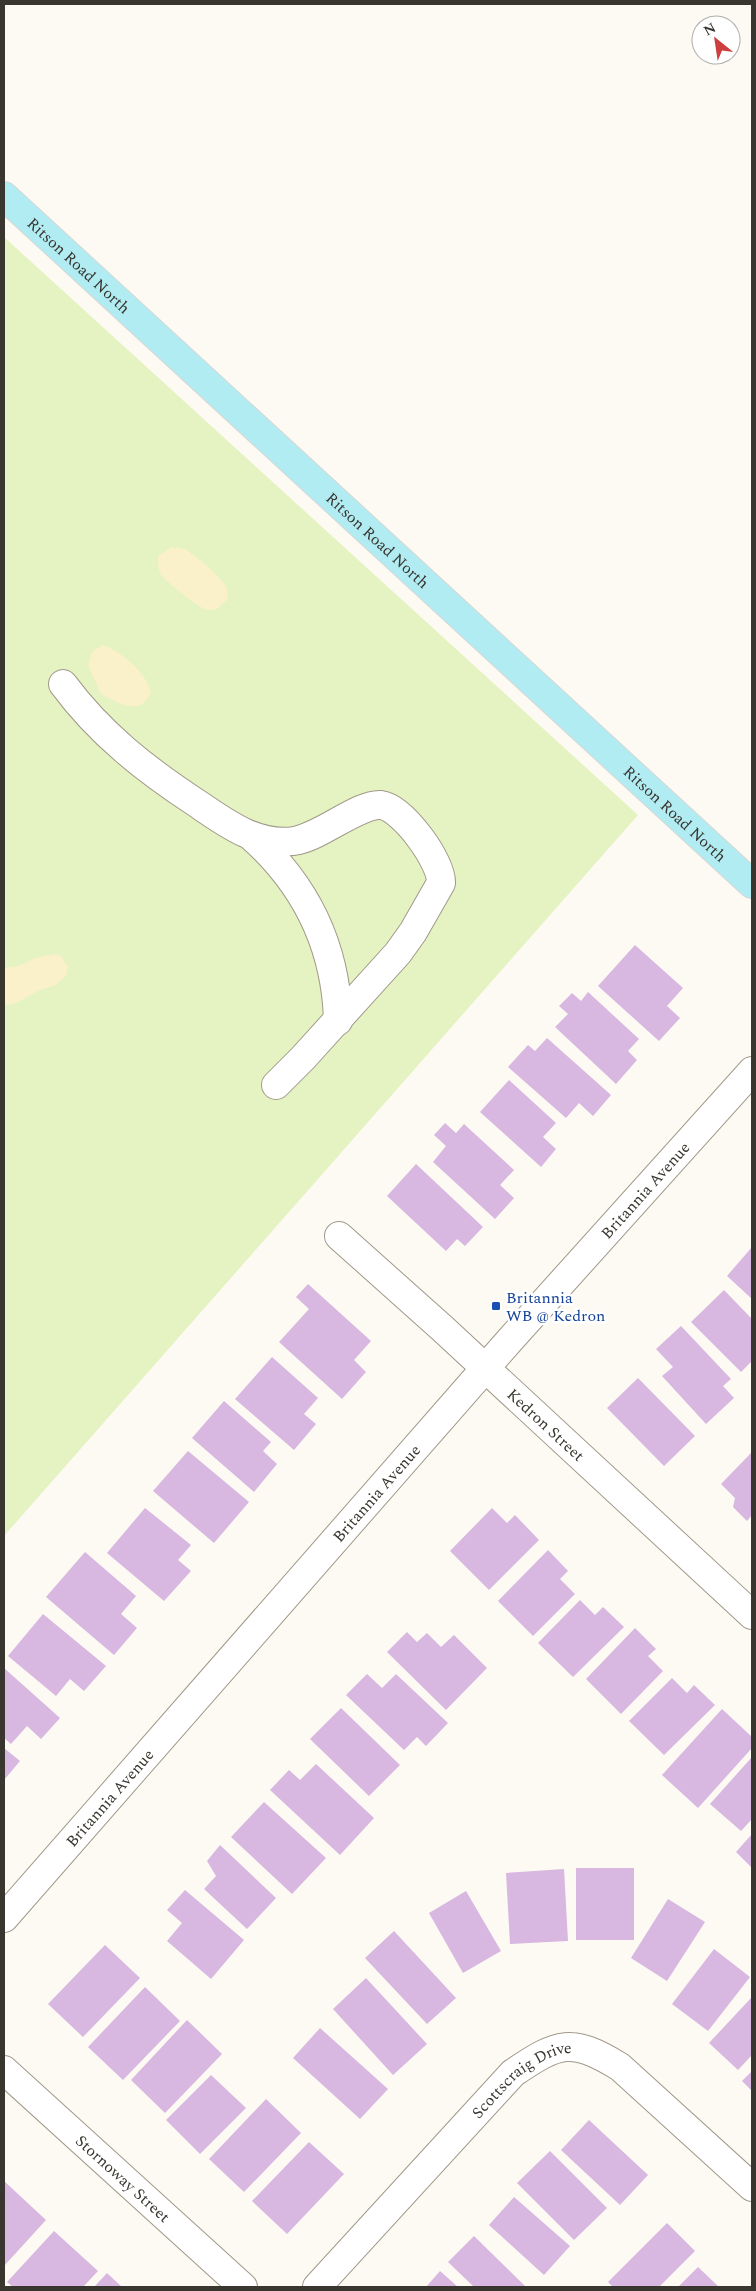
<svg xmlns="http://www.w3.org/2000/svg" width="756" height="2291" font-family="Spectral,serif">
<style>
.green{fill:#e5f2c1}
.sand{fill:#faf1cb}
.building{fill:#d8b7e1}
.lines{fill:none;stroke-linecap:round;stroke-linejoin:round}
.minor-casing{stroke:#a1998a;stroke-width:30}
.major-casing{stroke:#d7d7d5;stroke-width:30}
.minor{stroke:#fff;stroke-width:28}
.major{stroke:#b1ecf3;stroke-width:28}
.transit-dot{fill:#1a4fb4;stroke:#fff;stroke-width:2}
.labels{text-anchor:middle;stroke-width:5;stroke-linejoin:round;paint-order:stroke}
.street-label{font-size:16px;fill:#39352f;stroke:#fff}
.transit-label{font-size:16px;fill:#164399;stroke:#fff;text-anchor:start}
</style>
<rect width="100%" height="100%" fill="#fdfaf3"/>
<path class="green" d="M 4,237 L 638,815 L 4,1536 Z"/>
<g class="sand">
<path d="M 171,547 L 185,549 L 209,567 L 226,586 L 228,598 C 222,605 215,613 205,609 C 198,607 165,581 161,575 C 158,569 158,562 158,556 Z"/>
<path d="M 103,645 C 123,653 145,671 151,692 C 140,718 120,703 101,694 L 88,665 L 92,652 Z"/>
<path d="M 55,954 L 61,956 L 68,967 L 66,976 L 56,985 L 40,990 L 14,1004 L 4,1005 L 4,968 L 19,966 L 35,958 Z"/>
</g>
<g class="building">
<path d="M 635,945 L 683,988 L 667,1006 L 680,1018 L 659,1041 L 598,986 Z"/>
<path d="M 588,992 L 639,1039 L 628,1051 L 637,1060 L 616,1084 L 555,1027 L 568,1014 L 559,1006 L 572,993 L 581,1001 Z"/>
<path d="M 547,1038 L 611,1095 L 593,1116 L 579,1103 L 566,1118 L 508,1067 L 528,1045 L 535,1051 Z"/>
<path d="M 509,1080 L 556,1123 L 543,1137 L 556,1149 L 541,1167 L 480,1112 Z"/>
<path d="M 445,1123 L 456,1133 L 464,1124 L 514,1170 L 500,1185 L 514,1198 L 495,1219 L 433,1162 L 446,1146 L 434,1135 Z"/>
<path d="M 416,1164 L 483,1227 L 465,1246 L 457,1239 L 446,1251 L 387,1196 Z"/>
<path d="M 752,1247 L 752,1299 L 727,1276 Z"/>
<path d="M 308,1284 L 371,1341 L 354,1360 L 366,1372 L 342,1399 L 279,1342 L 309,1309 L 296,1297 Z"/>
<path d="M 724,1290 L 752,1319 L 752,1361 L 741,1372 L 691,1322 Z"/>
<path d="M 681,1326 L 731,1379 L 723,1386 L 734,1398 L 706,1424 L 662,1376 L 673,1367 L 656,1349 Z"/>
<path d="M 272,1357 L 318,1398 L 304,1414 L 316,1424 L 294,1450 L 235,1399 Z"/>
<path d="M 638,1378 L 695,1436 L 664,1466 L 607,1408 Z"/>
<path d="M 224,1401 L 271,1442 L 263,1451 L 277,1464 L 254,1492 L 192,1438 Z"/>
<path d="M 188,1451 L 249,1502 L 214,1543 L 153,1491 Z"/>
<path d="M 752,1452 L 752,1515 L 747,1521 L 733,1507 L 735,1498 L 721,1484 Z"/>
<path d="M 145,1508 L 191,1545 L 178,1560 L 191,1571 L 164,1601 L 107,1553 Z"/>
<path d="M 492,1508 L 507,1523 L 515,1515 L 539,1540 L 489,1590 L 450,1551 Z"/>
<path d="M 548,1550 L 568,1571 L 560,1579 L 575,1594 L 533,1636 L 498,1601 Z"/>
<path d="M 85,1552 L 136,1596 L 121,1614 L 137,1628 L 114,1655 L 46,1597 Z"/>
<path d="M 580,1600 L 595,1615 L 603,1607 L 624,1627 L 573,1677 L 538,1643 Z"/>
<path d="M 43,1614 L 106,1666 L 84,1691 L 70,1679 L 56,1696 L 8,1656 Z"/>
<path d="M 635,1628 L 656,1649 L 648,1656 L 663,1671 L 621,1714 L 586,1679 Z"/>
<path d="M 407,1632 L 417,1642 L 427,1633 L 441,1647 L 454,1635 L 487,1668 L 446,1710 L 387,1652 Z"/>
<path d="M 4,1668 L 60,1718 L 41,1739 L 27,1726 L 11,1744 L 4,1738 Z"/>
<path d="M 367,1674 L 382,1688 L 396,1674 L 448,1723 L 426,1746 L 417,1737 L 404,1750 L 346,1695 Z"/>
<path d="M 672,1678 L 687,1693 L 694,1685 L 715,1705 L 664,1755 L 629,1721 Z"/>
<path d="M 341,1708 L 400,1765 L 369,1796 L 310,1739 Z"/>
<path d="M 722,1709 L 752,1737 L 752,1748 L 698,1808 L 662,1775 Z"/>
<path d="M 4,1748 L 20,1761 L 4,1780 Z"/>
<path d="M 752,1757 L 752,1819 L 741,1831 L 710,1804 Z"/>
<path d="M 316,1764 L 374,1818 L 340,1855 L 270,1790 L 289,1770 L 300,1780 Z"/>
<path d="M 264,1802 L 326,1858 L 292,1894 L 231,1837 Z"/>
<path d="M 752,1834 L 752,1868 L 736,1852 Z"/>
<path d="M 220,1845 L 276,1898 L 247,1929 L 204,1889 L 216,1876 L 207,1861 Z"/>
<rect x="576" y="1868" width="58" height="72"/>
<path d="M 564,1869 L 568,1941 L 510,1944 L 506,1873 Z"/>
<path d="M 185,1890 L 244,1940 L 211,1979 L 167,1941 L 182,1923 L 167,1910 Z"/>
<path d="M 466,1891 L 501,1951 L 463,1973 L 429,1913 Z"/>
<path d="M 668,1899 L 705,1922 L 667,1981 L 631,1958 Z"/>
<path d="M 394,1931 L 456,1998 L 427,2024 L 365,1958 Z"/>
<path d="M 105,1945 L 140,1978 L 83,2037 L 48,2004 Z"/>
<path d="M 714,1949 L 750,1977 L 708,2031 L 672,2004 Z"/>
<path d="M 366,1978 L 427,2044 L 393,2075 L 333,2009 Z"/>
<path d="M 145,1987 L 180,2021 L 123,2080 L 88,2047 Z"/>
<path d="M 752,1997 L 752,2055 L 738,2070 L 709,2043 Z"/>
<path d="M 187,2020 L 222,2054 L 165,2113 L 131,2080 Z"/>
<path d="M 320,2028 L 388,2089 L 360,2119 L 293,2058 Z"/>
<path d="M 752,2071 L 752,2091 L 742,2081 Z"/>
<path d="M 211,2075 L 246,2108 L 200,2154 L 166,2120 Z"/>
<path d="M 266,2099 L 301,2133 L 244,2192 L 209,2159 Z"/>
<path d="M 589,2120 L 648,2175 L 620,2205 L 561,2150 Z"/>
<path d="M 309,2142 L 344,2174 L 287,2234 L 252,2201 Z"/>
<path d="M 550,2151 L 607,2208 L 574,2240 L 517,2183 Z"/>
<path d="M 4,2181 L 46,2220 L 4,2266 Z"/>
<path d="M 514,2197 L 570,2246 L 544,2275 L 489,2225 Z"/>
<path d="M 667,2223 L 695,2251 L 659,2287 L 613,2287 L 608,2282 Z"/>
<path d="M 54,2231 L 98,2271 L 83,2287 L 13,2287 L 7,2282 Z"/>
<path d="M 474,2236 L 526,2287 L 474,2287 L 448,2262 Z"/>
<path d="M 698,2267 L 719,2287 L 678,2287 Z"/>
<path d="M 440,2271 L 458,2287 L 426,2287 Z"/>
<path d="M 107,2273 L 122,2287 L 94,2287 Z"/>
</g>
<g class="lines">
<g class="minor-casing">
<g id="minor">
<path d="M 63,684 C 100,734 146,770 198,804 C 227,824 257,846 294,841 C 321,837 359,803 381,805 C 403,808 442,862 441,883 L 413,932 L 398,953 L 303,1058 L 276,1085"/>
<path d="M 251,836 C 306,885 336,947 338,1021"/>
<path id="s1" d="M 339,1236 L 442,1328 L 752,1615"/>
<path id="s2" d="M 4,1918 L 510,1340 L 752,1071"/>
<path id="s3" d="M 4,2070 L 243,2287"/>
<path id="s4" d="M 317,2287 L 513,2073 C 559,2042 571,2037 620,2067 L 752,2187"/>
</g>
</g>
<g class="major-casing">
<g id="major">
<path id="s5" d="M 4,196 L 752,884"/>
</g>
</g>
<use href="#minor" class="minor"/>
<use href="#major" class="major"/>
</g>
<rect class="transit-dot" x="491" y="1301" width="10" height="10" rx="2.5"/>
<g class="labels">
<g class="street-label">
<text dy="6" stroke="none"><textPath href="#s5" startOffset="102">Ritson Road North</textPath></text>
<text dy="6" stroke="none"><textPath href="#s5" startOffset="508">Ritson Road North</textPath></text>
<text dy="6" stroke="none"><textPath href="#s5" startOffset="912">Ritson Road North</textPath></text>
<text dy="6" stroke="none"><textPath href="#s2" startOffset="970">Britannia Avenue</textPath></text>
<text dy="6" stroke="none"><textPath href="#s1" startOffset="280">Kedron Street</textPath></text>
<text dy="6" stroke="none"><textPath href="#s2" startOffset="565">Britannia Avenue</textPath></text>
<text dy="6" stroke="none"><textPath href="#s2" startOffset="160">Britannia Avenue</textPath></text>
<text dy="6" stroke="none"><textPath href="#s4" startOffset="294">Scottscraig Drive</textPath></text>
<text dy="6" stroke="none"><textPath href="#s3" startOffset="161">Stornoway Street</textPath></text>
</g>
<g class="transit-label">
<text x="506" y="1303">Britannia<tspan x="506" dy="18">WB @ Kedron</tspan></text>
</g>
</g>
<rect width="756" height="2291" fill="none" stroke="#39352f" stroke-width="10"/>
<g transform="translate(716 40) rotate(330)"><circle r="24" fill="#ffffff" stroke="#b0aeac"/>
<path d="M0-4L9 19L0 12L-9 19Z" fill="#cd3e3f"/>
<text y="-8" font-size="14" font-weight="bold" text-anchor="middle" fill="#39352f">N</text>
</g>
</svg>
